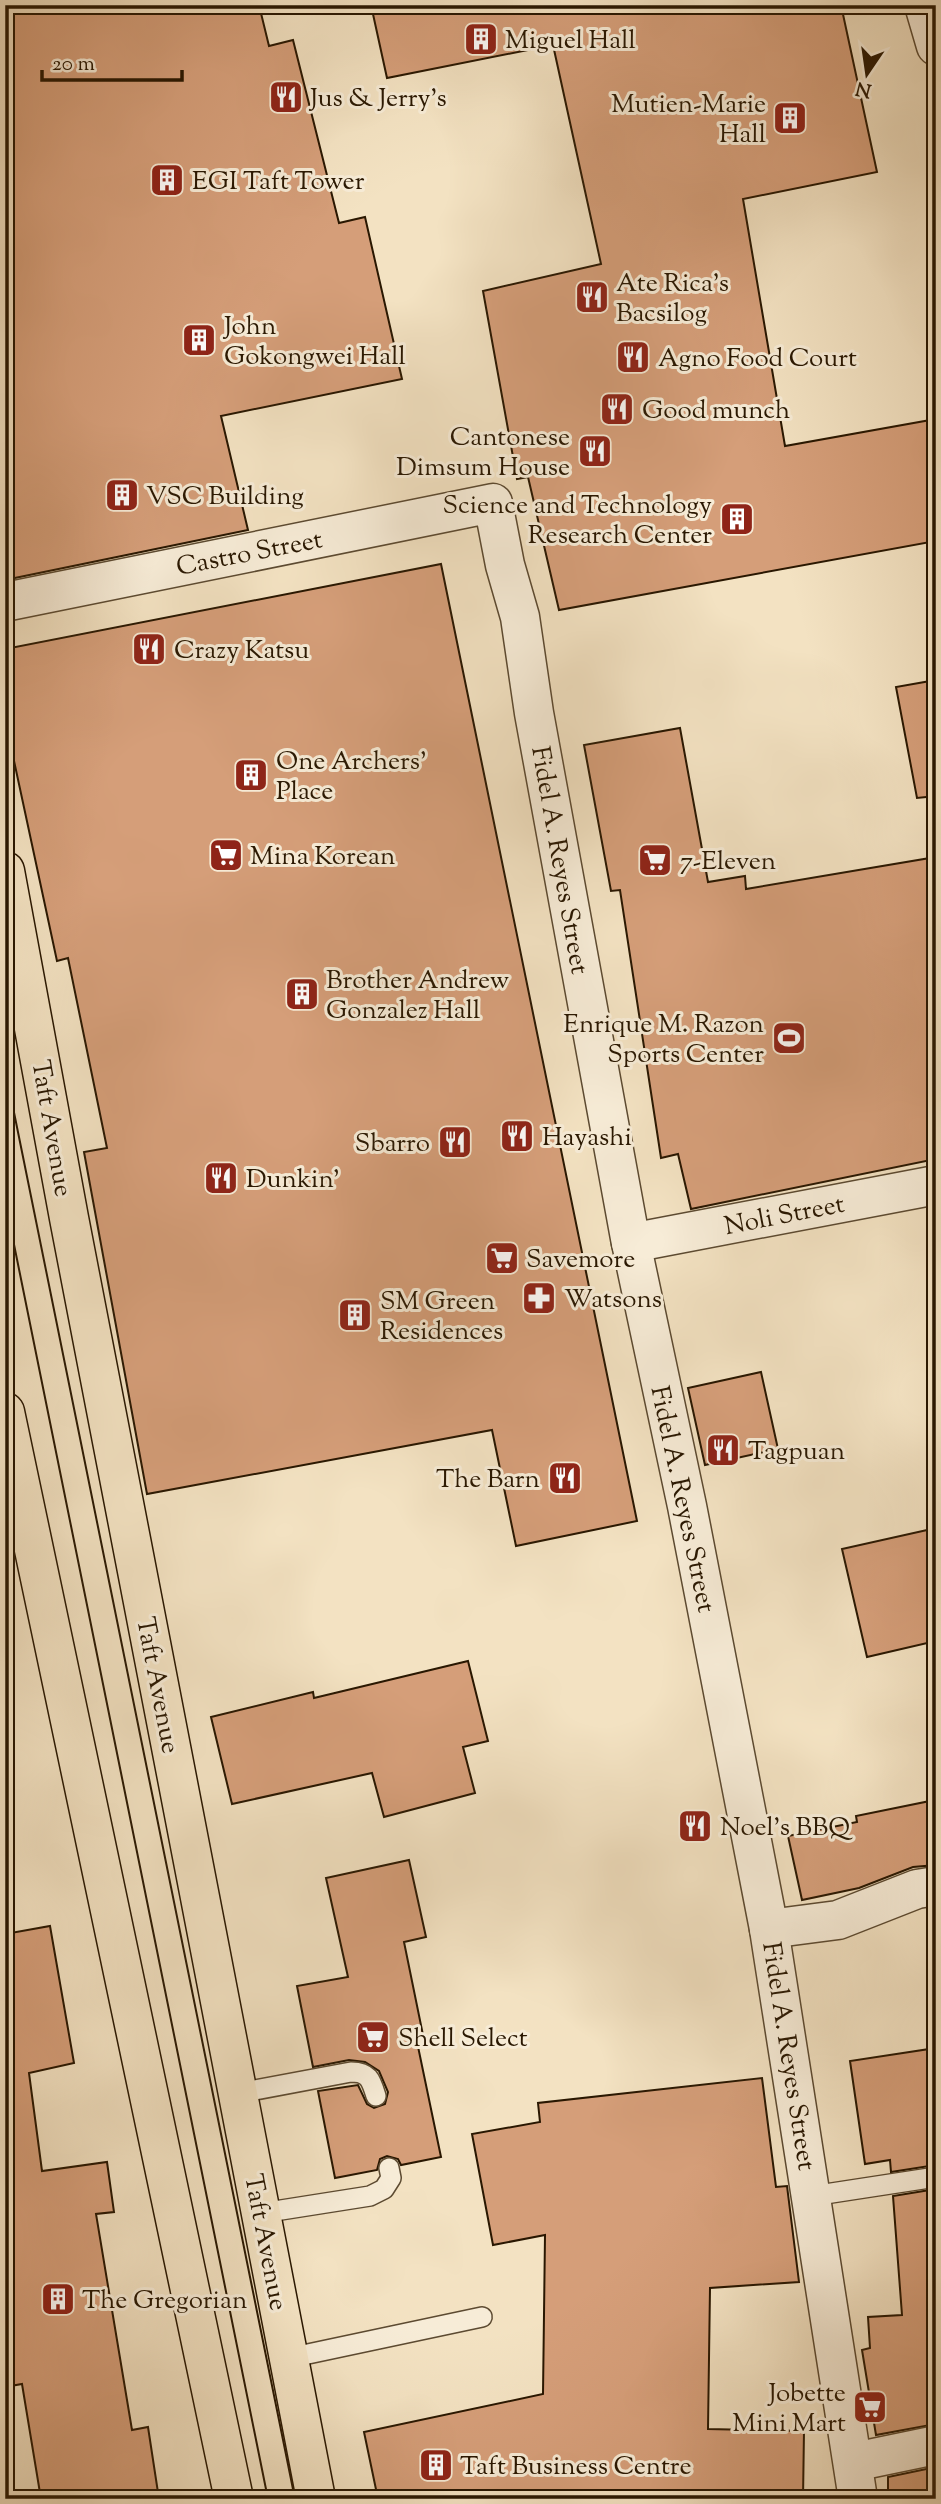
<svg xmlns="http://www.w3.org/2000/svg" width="941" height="2504" font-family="'Sorts Mill Goudy',serif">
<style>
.building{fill:#d59e79;stroke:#291701;stroke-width:2}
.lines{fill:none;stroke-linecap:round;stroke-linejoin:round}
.lane-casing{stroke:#5c4a31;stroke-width:22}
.street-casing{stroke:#5c4a31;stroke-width:41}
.primary-casing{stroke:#291701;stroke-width:41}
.lane{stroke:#f7ecd7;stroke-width:19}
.street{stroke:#f7ecd7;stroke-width:38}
.primary{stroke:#f3e2c2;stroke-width:38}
.tram{stroke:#291701;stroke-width:2}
.labels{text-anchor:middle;stroke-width:6;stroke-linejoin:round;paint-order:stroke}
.poi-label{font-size:26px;fill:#291701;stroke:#f7ecd7;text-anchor:start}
.street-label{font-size:26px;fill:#291701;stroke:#f7ecd7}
</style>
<rect width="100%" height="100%" fill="#f3e2c2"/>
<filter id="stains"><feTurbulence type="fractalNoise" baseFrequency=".00286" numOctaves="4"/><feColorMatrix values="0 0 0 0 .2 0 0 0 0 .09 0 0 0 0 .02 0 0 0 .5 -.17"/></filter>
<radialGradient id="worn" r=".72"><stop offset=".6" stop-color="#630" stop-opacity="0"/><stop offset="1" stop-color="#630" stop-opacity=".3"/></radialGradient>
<g class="building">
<path d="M 5,5 L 259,5 L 269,46 L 293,40 L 339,223 L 365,217 L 402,379 L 221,416 L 248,530 L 5,580 Z"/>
<path d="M 371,5 L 841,5 L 877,172 L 743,199 L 785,446 L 936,419 L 936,541 L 559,610 L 528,477 L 517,479 L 483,291 L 601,264 L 553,45 L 387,78 Z"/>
<path d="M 441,564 L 637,1521 L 516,1546 L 492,1430 L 147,1494 L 84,1152 L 107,1148 L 68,958 L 57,961 L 5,719 L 5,649 Z"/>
<path d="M 936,680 L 936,796 L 917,798 L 896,687 Z"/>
<path d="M 680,728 L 708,882 L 745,876 L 746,889 L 936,857 L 936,1159 L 691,1209 L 678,1154 L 661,1158 L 620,890 L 611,891 L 584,745 Z"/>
<path d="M 761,1372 L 778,1449 L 705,1465 L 688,1388 Z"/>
<path d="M 936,1528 L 936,1641 L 867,1657 L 842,1549 Z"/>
<path d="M 468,1661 L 488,1741 L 463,1747 L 475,1793 L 384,1817 L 372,1773 L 232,1804 L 211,1717 L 313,1692 L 314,1698 Z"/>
<path d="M 930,1801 L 936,1825 L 936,1865 L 913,1867 L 859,1888 L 802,1900 L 788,1836 L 857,1822 L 856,1816 Z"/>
<path d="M 409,1860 L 426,1937 L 404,1942 L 423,2035 L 416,2037 L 441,2157 L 401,2165 L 398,2159 L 387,2156 L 380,2159 L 377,2170 L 335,2178 L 318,2091 L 358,2085 L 367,2104 L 374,2108 L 385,2104 L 388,2092 L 379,2071 L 365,2062 L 349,2060 L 313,2067 L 297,1986 L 348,1977 L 326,1878 Z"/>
<path d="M 50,1926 L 74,2063 L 29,2073 L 42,2171 L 107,2162 L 114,2212 L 96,2214 L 132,2430 L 148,2427 L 159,2499 L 41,2499 L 22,2384 L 5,2387 L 5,1934 Z"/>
<path d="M 936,2048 L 936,2165 L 891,2172 L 890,2160 L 865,2164 L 850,2061 Z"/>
<path d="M 762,2078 L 776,2187 L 787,2186 L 799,2282 L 710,2288 L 708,2429 L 804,2431 L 803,2499 L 378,2499 L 364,2432 L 543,2394 L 545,2235 L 493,2245 L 472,2134 L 540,2122 L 538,2103 Z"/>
<path d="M 936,2189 L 936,2424 L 876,2435 L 862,2350 L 870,2348 L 868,2317 L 902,2315 L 893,2196 Z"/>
<path d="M 936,2467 L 936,2499 L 888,2499 L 888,2477 Z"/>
</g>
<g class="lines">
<g class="lane-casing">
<g id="lane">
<path d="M 239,2093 L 351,2072 C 369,2072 371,2080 376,2096"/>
<path d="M 812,2196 L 936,2177"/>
<path d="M 262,2213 L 370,2196 L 384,2189 L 391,2178 L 389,2168"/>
<path d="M 289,2358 L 482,2317"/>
</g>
</g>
<g class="street-casing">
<g id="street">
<path d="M 924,5 L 936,46"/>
<path d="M 5,602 L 493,503 L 505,565 L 520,617 L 534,713 L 630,1238 L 687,1506 L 769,1929 L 858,2499"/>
<path d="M 631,1243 L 936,1185"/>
<path d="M 769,1929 L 838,1920 L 917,1889 L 936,1886"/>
<path d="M 854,2462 L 936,2445"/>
</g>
</g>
<g class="primary-casing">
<g id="primary">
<path d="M 5,871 L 69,1218 L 316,2499"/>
<path d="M 5,1412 L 234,2499"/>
</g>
</g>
<use href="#lane" class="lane"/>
<use href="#street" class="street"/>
<use href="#primary" class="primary"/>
<g class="tram">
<path d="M 5,1068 L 295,2499"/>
<path d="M 5,1200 L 268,2499"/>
</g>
</g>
<defs>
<g id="building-square" transform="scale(1.75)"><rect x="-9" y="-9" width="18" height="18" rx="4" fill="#8f2418" stroke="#f7ecd7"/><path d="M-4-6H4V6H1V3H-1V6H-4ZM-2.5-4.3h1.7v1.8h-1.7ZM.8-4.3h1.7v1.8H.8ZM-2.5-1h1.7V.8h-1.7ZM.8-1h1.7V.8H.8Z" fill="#fff"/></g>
<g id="restaurant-square" transform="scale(1.75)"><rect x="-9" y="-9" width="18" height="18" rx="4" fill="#8f2418" stroke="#f7ecd7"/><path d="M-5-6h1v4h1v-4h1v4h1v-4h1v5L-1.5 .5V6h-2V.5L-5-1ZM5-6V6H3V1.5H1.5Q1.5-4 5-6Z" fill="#fff"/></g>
<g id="supermarket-square" transform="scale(1.75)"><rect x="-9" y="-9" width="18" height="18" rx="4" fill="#8f2418" stroke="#f7ecd7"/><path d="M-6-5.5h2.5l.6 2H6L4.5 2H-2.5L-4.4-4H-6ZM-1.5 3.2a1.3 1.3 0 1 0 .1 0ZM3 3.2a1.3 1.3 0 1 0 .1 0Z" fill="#fff"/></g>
<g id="stadium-square" transform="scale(1.75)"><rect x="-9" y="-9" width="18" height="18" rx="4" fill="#8f2418" stroke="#f7ecd7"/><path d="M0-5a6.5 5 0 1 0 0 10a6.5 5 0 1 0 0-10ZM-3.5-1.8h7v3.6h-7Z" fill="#fff"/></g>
<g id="pharmacy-square" transform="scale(1.75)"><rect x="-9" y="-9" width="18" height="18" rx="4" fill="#8f2418" stroke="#f7ecd7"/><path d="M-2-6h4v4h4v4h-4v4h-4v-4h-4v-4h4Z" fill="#fff"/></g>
</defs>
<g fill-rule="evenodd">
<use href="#building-square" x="481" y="39"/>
<use href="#restaurant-square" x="286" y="97"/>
<use href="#building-square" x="790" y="118"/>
<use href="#building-square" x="167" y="180"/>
<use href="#restaurant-square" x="592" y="297"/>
<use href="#building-square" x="199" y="340"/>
<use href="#restaurant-square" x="633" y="357"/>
<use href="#restaurant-square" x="617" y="409"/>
<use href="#restaurant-square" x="595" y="451"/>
<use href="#building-square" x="122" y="495"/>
<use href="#building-square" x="737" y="519"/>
<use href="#restaurant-square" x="149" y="649"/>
<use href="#building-square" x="251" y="775"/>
<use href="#supermarket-square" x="226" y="855"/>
<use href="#supermarket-square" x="655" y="860"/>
<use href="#building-square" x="302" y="994"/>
<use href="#stadium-square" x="789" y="1038"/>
<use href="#restaurant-square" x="517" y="1136"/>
<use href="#restaurant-square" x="455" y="1142"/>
<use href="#restaurant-square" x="221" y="1178"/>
<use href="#supermarket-square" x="502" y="1258"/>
<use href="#pharmacy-square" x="539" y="1298"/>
<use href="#building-square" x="355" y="1315"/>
<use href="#restaurant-square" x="723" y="1450"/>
<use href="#restaurant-square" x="565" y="1478"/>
<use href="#restaurant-square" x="695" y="1826"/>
<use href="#supermarket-square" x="373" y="2037"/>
<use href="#building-square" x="58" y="2299"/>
<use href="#supermarket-square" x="870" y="2407"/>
<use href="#building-square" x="436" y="2465"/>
</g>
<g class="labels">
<g class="poi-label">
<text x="505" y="48">Miguel Hall</text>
<text x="310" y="106">Jus &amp; Jerry's</text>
<text x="766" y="112" text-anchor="end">Mutien-Marie<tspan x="766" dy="30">Hall</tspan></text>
<text x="192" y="189">EGI Taft Tower</text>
<text x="616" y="291">Ate Rica's<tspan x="616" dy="30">Bacsilog</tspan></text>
<text x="224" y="334">John<tspan x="224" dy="30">Gokongwei Hall</tspan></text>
<text x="658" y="366">Agno Food Court</text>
<text x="642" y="418">Good munch</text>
<text x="570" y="445" text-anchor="end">Cantonese<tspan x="570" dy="30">Dimsum House</tspan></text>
<text x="146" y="504">VSC Building</text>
<text x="712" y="513" text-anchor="end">Science and Technology<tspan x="712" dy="30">Research Center</tspan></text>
<text x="174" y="658">Crazy Katsu</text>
<text x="276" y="769">One Archers'<tspan x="276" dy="30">Place</tspan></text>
<text x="250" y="864">Mina Korean</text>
<text x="680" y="869">7-Eleven</text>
<text x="326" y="988">Brother Andrew<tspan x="326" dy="30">Gonzalez Hall</tspan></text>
<text x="764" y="1032" text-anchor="end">Enrique M. Razon<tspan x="764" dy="30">Sports Center</tspan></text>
<text x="542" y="1145">Hayashi</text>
<text x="430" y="1151" text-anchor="end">Sbarro</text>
<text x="246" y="1187">Dunkin'</text>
<text x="526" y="1267">Savemore</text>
<text x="564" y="1307">Watsons</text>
<text x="380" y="1309">SM Green<tspan x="380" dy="30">Residences</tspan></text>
<text x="748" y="1459">Tagpuan</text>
<text x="540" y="1487" text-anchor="end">The Barn</text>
<text x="720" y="1835">Noel's BBQ</text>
<text x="398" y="2046">Shell Select</text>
<text x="82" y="2308">The Gregorian</text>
<text x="846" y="2401" text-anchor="end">Jobette<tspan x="846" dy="30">Mini Mart</tspan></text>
<text x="460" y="2474">Taft Business Centre</text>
</g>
<g class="street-label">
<text transform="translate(249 552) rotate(-11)" y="9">Castro Street</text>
<text transform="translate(561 860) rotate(80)" y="9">Fidel A. Reyes Street</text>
<text transform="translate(53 1128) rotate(80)" y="9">Taft Avenue</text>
<text transform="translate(784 1214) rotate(-11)" y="9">Noli Street</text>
<text transform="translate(684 1499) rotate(78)" y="9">Fidel A. Reyes Street</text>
<text transform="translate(159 1685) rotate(79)" y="9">Taft Avenue</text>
<text transform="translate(790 2056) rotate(81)" y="9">Fidel A. Reyes Street</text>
<text transform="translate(267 2242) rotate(79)" y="9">Taft Avenue</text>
</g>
</g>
<rect width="941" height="2504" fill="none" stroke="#f3e2c2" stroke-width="28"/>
<rect x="7" y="7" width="927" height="2490" fill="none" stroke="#291701" stroke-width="3.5"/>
<rect x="14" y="14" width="913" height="2476" fill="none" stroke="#291701" stroke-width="2"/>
<g transform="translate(867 74) rotate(193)" stroke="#f7ecd7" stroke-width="5" paint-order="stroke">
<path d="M0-5L12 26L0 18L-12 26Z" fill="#291701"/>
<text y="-10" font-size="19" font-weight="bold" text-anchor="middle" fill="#291701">N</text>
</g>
<path d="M42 70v10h140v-10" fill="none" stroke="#291701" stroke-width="3.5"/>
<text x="52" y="70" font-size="21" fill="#291701" stroke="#f7ecd7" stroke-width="5" paint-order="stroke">20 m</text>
<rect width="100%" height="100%" filter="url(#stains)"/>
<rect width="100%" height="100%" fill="url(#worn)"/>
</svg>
